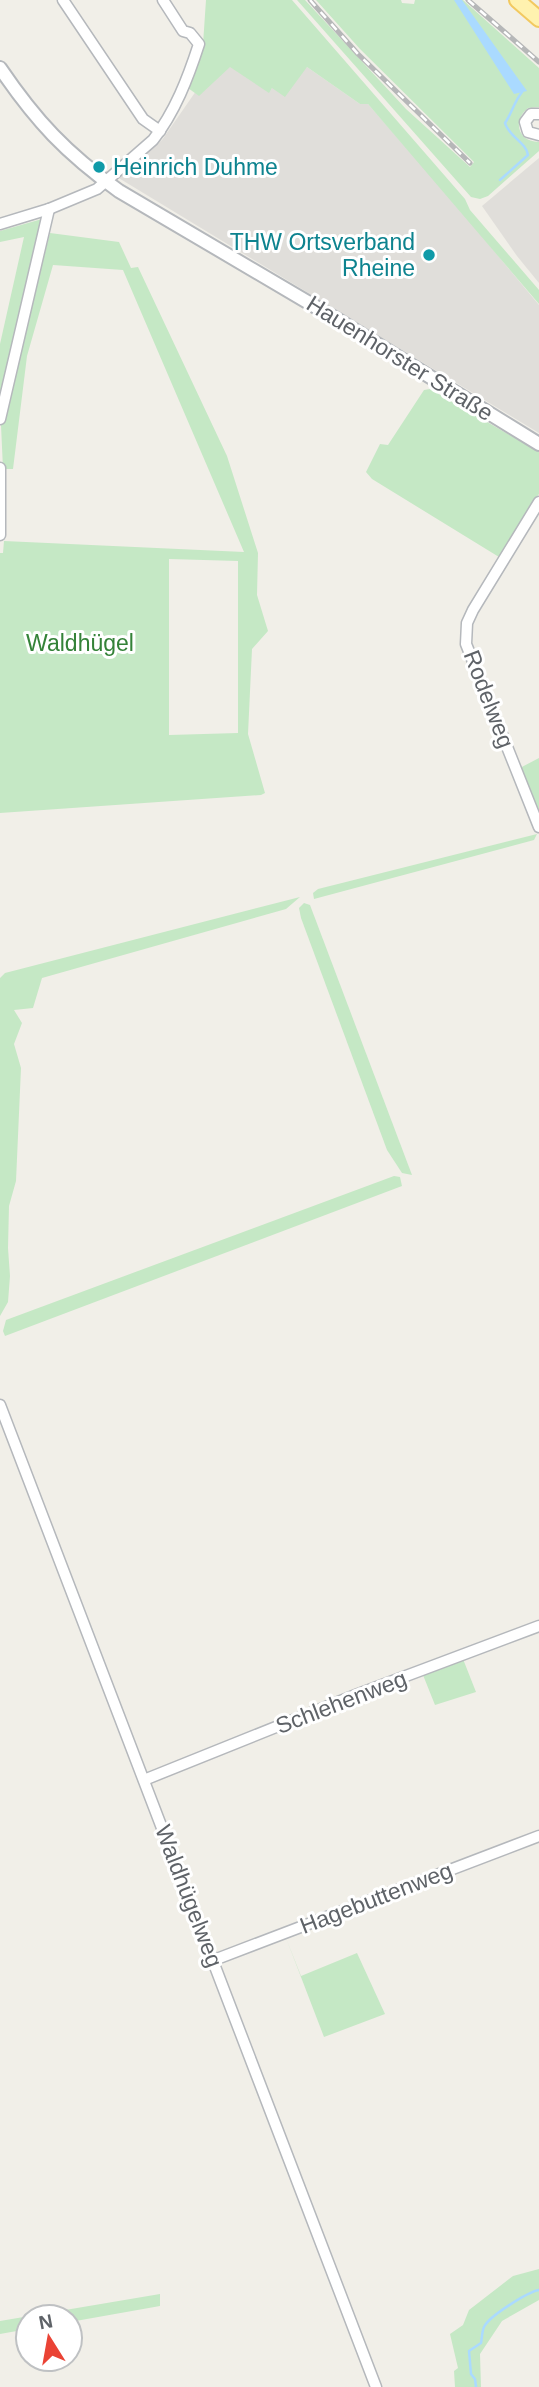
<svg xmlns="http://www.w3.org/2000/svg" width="539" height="2387" font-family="Arial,sans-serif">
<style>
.industrial{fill:#e0deda}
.green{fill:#c5e8c5;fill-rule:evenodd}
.water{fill:#aadaff}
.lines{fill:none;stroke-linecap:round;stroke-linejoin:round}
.stream{stroke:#aadaff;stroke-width:2.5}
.minor-casing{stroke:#b5b8bc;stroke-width:13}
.tertiary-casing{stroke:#b5b8bc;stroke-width:16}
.primary-casing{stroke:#f2c960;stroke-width:18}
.minor{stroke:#fff;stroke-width:10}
.tertiary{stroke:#fff;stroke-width:12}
.primary{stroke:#fff2af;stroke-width:14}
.rail-casing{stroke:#b6b7b8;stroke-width:5}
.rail{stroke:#fff;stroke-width:2.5;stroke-dasharray:8;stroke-linecap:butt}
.culture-dot{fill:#0f9aa8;stroke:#fff;stroke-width:2.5}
.labels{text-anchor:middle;stroke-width:6;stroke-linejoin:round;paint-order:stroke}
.culture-label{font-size:23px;fill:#0d838f;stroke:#fff;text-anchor:start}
.street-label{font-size:23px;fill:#5f6368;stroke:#fff}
.park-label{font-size:23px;fill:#348238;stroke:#fff}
</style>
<rect width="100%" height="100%" fill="#f1efe8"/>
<g class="industrial">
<path d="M 219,58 L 269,92 L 272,88 L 307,67 L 360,104 L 368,104 L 450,198 L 539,305 L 539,433 L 117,177 L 162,140 Z"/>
<path d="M 539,158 L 539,283 L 517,256 L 482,206 Z"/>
</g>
<g class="green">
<path d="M 206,0 L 292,0 L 465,199 L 470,210 L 539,290 L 539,304 L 368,104 L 360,104 L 307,67 L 285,97 L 272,88 L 269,93 L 230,67 L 199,96 L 188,88 L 203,44 Z"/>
<path d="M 297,0 L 305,0 L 406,109 L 470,167 L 474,162 L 360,49 L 316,0 L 401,0 L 402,3 L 414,4 L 415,0 L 463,0 L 539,68 L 539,107 L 528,108 C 512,121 518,142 539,142 L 539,151 L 488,196 L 480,199 L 471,197 Z"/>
<path d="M 42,219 L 5,376 L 0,409 L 0,344 L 24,237 L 0,242 L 0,231 Z"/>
<path d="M 50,233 L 119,242 L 131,268 L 138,267 L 227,456 L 258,553 L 257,595 L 268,631 L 252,649 L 248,734 L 265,793 L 261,795 L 0,813 L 0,553 L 3,553 L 4,541 L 244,552 L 123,270 L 53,265 L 27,356 L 13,469 L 3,469 L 1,425 ZM 169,559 L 238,561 L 238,733 L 169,735 Z"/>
<path d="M 430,389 L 539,452 L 539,494 L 530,505 L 504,555 L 499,557 L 372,479 L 366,472 L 380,444 L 388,445 L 424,390 Z"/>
<path d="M 539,758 L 539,823 L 518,769 Z"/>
<path d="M 537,834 L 534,840 L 314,899 L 313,893 L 318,889 Z"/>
<path d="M 300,897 L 286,909 L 42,978 L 33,1008 L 14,1010 L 22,1023 L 14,1044 L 21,1068 L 16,1181 L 9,1206 L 8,1248 L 10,1276 L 8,1302 L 0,1316 L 0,978 L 5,973 Z"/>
<path d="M 304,903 L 310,905 L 412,1175 L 402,1173 L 387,1150 L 301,918 L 299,908 Z"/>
<path d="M 394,1176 L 400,1177 L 402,1186 L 5,1336 L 3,1331 L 6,1320 Z"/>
<path d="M 463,1659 L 476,1692 L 435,1705 L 423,1675 Z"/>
<path d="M 286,1938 L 301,1976 L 357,1953 L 385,2014 L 324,2037 Z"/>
<path d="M 539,2269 L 539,2300 L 502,2321 L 480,2354 L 481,2387 L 455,2387 L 454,2371 L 458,2368 L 450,2334 L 463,2325 L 469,2310 L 513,2276 Z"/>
<path d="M 160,2294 L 160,2306 L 70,2322 L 70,2317 L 28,2317 L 28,2329 L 0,2334 L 0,2321 Z"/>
</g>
<path class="water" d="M 454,0 L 462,0 L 527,91 L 514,94 Z"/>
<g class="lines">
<g class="stream">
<path d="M 500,180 L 528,155 C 526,142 509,137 505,123 C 512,113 514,102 522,92 L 521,91"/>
<path d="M 476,2387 L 475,2379 L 471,2374 L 469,2351 L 481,2343 C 482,2338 482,2331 484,2327 C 489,2316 528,2292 539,2290"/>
</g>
<g class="minor-casing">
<g id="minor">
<path d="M 63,0 L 143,119 L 160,131"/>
<path d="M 539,114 L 531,114 L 525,122 L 528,132 L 539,135"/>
<path d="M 0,224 L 49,209 L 97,189 L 153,140 C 175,112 188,78 199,44 L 190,33 L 183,31 L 163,0"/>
<path d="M 0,419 L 49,209"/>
<path d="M 0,468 L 0,535"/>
<path d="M 539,502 L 473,610 L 467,623 L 466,644 L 539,827"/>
<path d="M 0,1405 L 376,2387"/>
<path d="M 144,1780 L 358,1694 L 539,1626"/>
<path d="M 214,1960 L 539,1836"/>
</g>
</g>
<g class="tertiary-casing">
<path id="tertiary" d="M 0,68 C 36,121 66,153 119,191 L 338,320 L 539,444"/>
</g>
<g class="primary-casing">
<path id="primary" d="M 517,0 L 539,19"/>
</g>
<use href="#minor" class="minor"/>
<use href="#tertiary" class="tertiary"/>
<use href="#primary" class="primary"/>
<g class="rail-casing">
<g id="rail">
<path d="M 310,0 L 358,54 L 470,163"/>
<path d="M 468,0 L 539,62"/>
</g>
</g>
<use href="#rail" class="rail"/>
</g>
<g class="culture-dot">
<circle cx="99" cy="167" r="7"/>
<circle cx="429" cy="255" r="7"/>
</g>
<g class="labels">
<g class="culture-label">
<text x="113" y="175">Heinrich Duhme</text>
<text x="415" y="250" text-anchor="end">THW Ortsverband<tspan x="415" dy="26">Rheine</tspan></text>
</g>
<g class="street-label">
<text transform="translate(400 358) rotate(32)" y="8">Hauenhorster Straße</text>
<text transform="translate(489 699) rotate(69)" y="8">Rodelweg</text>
<text transform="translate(341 1702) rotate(-21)" y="8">Schlehenweg</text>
<text transform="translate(189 1896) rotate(69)" y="8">Waldhügelweg</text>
<text transform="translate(376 1898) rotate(-21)" y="8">Hagebuttenweg</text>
</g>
<g class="park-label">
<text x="80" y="651">Waldhügel</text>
</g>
</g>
<g transform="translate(49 2338) rotate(349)"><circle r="33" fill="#ffffff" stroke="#bfc1c3" stroke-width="2"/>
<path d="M0-5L12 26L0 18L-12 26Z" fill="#ea4335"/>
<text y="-10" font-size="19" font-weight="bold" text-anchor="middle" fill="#5f6368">N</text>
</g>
</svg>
